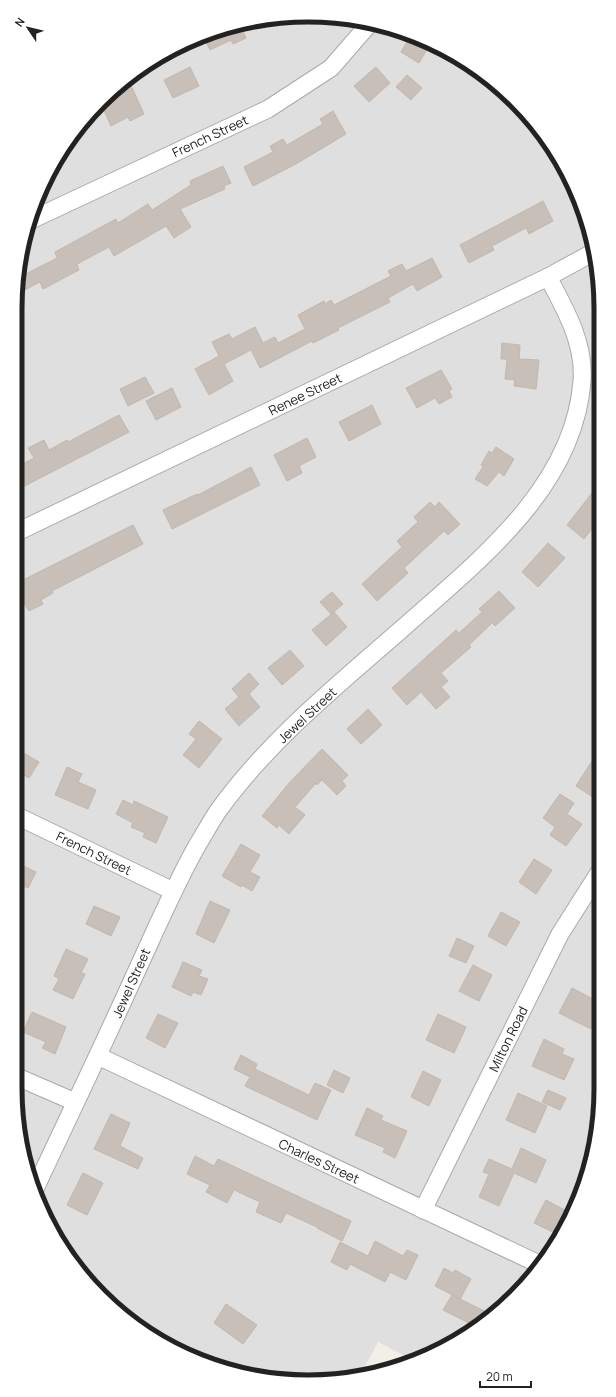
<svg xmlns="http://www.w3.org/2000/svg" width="616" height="1397" font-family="Manrope,sans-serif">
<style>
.residential{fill:#e0dfdf}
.building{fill:#c7bfb8;stroke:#c4b6ab}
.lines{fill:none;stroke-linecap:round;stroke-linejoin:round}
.street-casing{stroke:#a9a9a9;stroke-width:19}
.street{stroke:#fff;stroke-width:17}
.labels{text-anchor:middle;stroke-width:3;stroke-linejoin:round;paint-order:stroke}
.street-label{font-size:13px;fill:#222;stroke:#fff}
.rim{fill:none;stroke:#222;stroke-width:5}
</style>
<rect width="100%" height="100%" fill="#f2efe9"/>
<path class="residential" d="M 289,16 L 346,18 L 402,31 L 471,65 L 540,129 L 579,196 L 598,270 L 601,1088 L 592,1105 L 598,1109 L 585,1183 L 562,1235 L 528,1282 L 454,1343 L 411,1359 L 378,1342 L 359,1377 L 308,1382 L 251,1376 L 161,1343 L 88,1282 L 54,1235 L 31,1183 L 15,1089 L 15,308 L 31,214 L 54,161 L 88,115 L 130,75 L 179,45 L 232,25 Z"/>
<g class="building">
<path d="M 239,24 L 246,38 L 233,44 L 231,40 L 210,50 L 203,36 Z"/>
<path d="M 411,35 L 430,44 L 419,63 L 401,52 Z"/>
<path d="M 190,67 L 199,86 L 173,98 L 164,80 Z"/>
<path d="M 376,67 L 390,83 L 369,102 L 354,86 Z"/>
<path d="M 407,75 L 422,88 L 411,100 L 396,87 Z"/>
<path d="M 129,81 L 144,114 L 130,121 L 128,117 L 111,126 L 102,106 L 120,97 L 116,88 Z"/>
<path d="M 333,111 L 346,134 L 296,164 L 253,186 L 244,167 L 273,152 L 270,146 L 283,139 L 287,145 L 323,124 L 320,119 Z"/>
<path d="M 223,166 L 231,183 L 224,186 L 225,189 L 180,209 L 191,227 L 174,238 L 166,226 L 114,256 L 109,247 L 77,264 L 79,270 L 43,289 L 40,282 L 17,294 L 20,277 L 57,258 L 55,252 L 116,219 L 118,223 L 148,204 L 152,210 L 191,185 L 190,181 Z"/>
<path d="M 543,201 L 553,221 L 529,234 L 526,228 L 492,246 L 494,250 L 469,263 L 460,245 Z"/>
<path d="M 432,258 L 442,277 L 417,291 L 413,284 L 388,298 L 390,302 L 338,328 L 339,330 L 313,343 L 312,341 L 260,368 L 251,350 L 224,364 L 233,381 L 209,395 L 195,369 L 219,356 L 212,342 L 229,334 L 232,339 L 255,327 L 263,343 L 275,337 L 278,343 L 305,329 L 298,315 L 324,301 L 325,304 L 331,300 L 334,305 L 391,276 L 388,271 L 402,264 L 406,271 Z"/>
<path d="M 502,343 L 520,345 L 519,359 L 539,360 L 536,389 L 514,386 L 515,380 L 505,379 L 507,359 L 501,359 Z"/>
<path d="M 441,370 L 452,389 L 449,391 L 452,397 L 439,404 L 435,398 L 417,408 L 406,388 Z"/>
<path d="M 145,377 L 154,393 L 128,406 L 120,389 Z"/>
<path d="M 172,388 L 181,407 L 156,420 L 146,401 Z"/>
<path d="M 372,405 L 381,424 L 349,441 L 339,422 Z"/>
<path d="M 119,415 L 129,432 L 15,491 L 15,468 L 34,458 L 28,448 L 44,440 L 49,450 L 67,440 L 68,442 Z"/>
<path d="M 307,438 L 316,457 L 299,466 L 302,473 L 287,481 L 274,455 Z"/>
<path d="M 496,447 L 514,459 L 504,476 L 499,472 L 487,486 L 475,479 L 483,467 L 481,465 L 489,451 L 492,453 Z"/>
<path d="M 251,467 L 260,485 L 172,529 L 163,510 L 197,494 L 198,495 Z"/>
<path d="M 599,484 L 599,520 L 584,539 L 567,525 Z"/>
<path d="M 430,502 L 435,507 L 439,502 L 460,524 L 448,535 L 444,531 L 404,568 L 408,573 L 377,601 L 362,584 L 402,547 L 397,541 L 418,522 L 414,517 Z"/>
<path d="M 133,525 L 143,544 L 52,591 L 53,593 L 41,600 L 43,604 L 29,611 L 24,603 L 15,608 L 15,584 Z"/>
<path d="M 548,543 L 565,558 L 538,587 L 522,572 Z"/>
<path d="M 499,591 L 515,608 L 495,626 L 492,623 L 469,645 L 471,647 L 441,673 L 448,681 L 441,687 L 450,697 L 436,709 L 421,692 L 407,705 L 392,688 L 456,630 L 459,633 L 482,612 L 479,609 Z"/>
<path d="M 332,592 L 343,604 L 331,614 L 320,602 Z"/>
<path d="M 334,612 L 347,627 L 326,646 L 312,630 Z"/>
<path d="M 290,650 L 304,666 L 282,685 L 268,668 Z"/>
<path d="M 249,673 L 259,684 L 249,694 L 260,707 L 239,726 L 225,709 L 239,697 L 232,689 Z"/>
<path d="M 368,709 L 382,725 L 361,744 L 347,729 Z"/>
<path d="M 199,721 L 222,739 L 199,768 L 183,755 L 196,739 L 189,734 Z"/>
<path d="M 15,748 L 39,762 L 29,778 L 15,770 Z"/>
<path d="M 322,749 L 348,775 L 342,781 L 346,786 L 337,795 L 322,780 L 317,785 L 316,783 L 295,807 L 305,815 L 289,834 L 279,825 L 277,828 L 262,816 L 290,782 Z"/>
<path d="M 592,761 L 600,767 L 600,789 L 594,798 L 576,786 Z"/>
<path d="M 67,767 L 82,774 L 78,782 L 96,790 L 88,809 L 55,795 Z"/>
<path d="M 560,794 L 574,803 L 567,814 L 582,824 L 566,846 L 550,835 L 555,827 L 543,818 Z"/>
<path d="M 123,800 L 133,805 L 134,801 L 168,817 L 156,843 L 143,837 L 145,833 L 131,827 L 133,823 L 116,814 Z"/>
<path d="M 241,844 L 260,855 L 250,872 L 260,877 L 252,891 L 242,885 L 241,887 L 222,876 Z"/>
<path d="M 534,859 L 552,870 L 536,894 L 519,882 Z"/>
<path d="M 15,862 L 36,872 L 28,888 L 15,882 Z"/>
<path d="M 210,901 L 230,910 L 214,943 L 196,934 Z"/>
<path d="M 94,906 L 120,917 L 111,936 L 86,924 Z"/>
<path d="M 501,912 L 520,922 L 506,946 L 488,936 Z"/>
<path d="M 457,938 L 474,946 L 466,963 L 449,956 Z"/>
<path d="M 66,949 L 88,959 L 81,973 L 85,974 L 73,999 L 53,990 L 59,979 L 54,976 Z"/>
<path d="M 183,962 L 202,970 L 199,976 L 208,979 L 201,995 L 193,992 L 191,996 L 172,987 Z"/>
<path d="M 473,965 L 492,975 L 479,1001 L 459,991 Z"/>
<path d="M 572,988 L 593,999 L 591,1004 L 601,1009 L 591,1029 L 559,1013 Z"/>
<path d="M 32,1012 L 66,1027 L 55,1054 L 42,1048 L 46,1042 L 23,1032 Z"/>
<path d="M 158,1014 L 178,1023 L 165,1048 L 146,1038 Z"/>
<path d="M 438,1014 L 466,1027 L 454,1053 L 426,1040 Z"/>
<path d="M 544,1039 L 564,1049 L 562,1054 L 574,1059 L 564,1080 L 532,1066 Z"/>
<path d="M 241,1055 L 257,1064 L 255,1069 L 309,1095 L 315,1083 L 331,1090 L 317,1120 L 245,1086 L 250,1077 L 234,1069 Z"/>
<path d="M 334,1070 L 350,1078 L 343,1093 L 327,1085 Z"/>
<path d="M 423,1071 L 441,1080 L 429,1106 L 411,1097 Z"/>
<path d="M 548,1090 L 566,1098 L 560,1110 L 542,1102 Z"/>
<path d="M 518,1093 L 547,1106 L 535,1133 L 506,1120 Z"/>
<path d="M 367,1108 L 383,1116 L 381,1120 L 407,1131 L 395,1158 L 383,1152 L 385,1148 L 355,1135 Z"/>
<path d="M 111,1114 L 130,1123 L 120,1146 L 143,1158 L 138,1169 L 94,1149 Z"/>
<path d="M 521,1148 L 546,1160 L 536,1183 L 514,1173 L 499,1206 L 479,1197 L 489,1174 L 483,1172 L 489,1159 L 512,1169 Z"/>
<path d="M 195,1156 L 214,1166 L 218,1159 L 351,1221 L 342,1241 L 317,1228 L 317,1227 L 286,1213 L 281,1223 L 256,1212 L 260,1202 L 234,1190 L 227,1203 L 206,1192 L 210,1185 L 187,1174 Z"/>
<path d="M 83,1173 L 103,1183 L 87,1215 L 67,1205 Z"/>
<path d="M 546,1200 L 572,1214 L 561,1236 L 534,1223 Z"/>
<path d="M 375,1241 L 403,1256 L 407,1250 L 418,1255 L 406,1280 L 390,1272 L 385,1282 L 350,1264 L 347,1270 L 331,1262 L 340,1242 L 368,1256 Z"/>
<path d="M 444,1268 L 453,1273 L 455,1270 L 471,1279 L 460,1299 L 435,1286 Z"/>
<path d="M 452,1295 L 490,1314 L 475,1326 L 443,1310 Z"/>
<path d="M 226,1304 L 257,1325 L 243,1344 L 214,1323 Z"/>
</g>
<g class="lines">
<g class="street-casing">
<g id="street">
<path d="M 29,221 L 268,109 L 331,68 L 370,23"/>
<path d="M 15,533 L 548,277 L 594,252"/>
<path d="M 15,815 L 173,891"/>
<path d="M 98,1056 L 541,1265"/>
<path d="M 15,1076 L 75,1102"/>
<path d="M 34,1191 C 67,1120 101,1050 133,979 C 154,934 173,888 198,844 C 205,833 211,821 218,811 C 269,740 339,684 404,627 C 478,561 574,488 582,381 C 585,343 565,309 548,277"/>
<path d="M 423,1210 L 560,934 L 600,871"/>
</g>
</g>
<use href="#street" class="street"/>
</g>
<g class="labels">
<g class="street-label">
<text transform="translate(210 136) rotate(-25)" y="5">French Street</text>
<text transform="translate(305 394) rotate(-26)" y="5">Renee Street</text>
<text transform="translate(307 715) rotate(-43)" y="5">Jewel Street</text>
<text transform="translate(94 853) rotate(26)" y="5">French Street</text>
<text transform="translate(131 983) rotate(-66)" y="5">Jewel Street</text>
<text transform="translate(508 1039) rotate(-64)" y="5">Milton Road</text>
<text transform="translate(319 1161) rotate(25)" y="5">Charles Street</text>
</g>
</g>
<path d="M0 0H616V1397H0ZM308 22H308A286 286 0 0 1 594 308V1089A286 286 0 0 1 308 1375H308A286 286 0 0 1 22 1089V308A286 286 0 0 1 308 22Z" fill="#fff" fill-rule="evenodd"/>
<path class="rim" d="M308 22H308A286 286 0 0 1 594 308V1089A286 286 0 0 1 308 1375H308A286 286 0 0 1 22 1089V308A286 286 0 0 1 308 22Z"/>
<g transform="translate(28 28) rotate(305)" stroke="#ffffff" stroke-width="3" paint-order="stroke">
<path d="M0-3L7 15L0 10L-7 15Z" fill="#222222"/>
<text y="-6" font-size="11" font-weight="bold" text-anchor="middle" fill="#222222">N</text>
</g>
<path d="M480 1381v6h51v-6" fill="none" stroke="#222222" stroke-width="2"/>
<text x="486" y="1381" font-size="12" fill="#222222" stroke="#ffffff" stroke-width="3" paint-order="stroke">20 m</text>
</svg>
